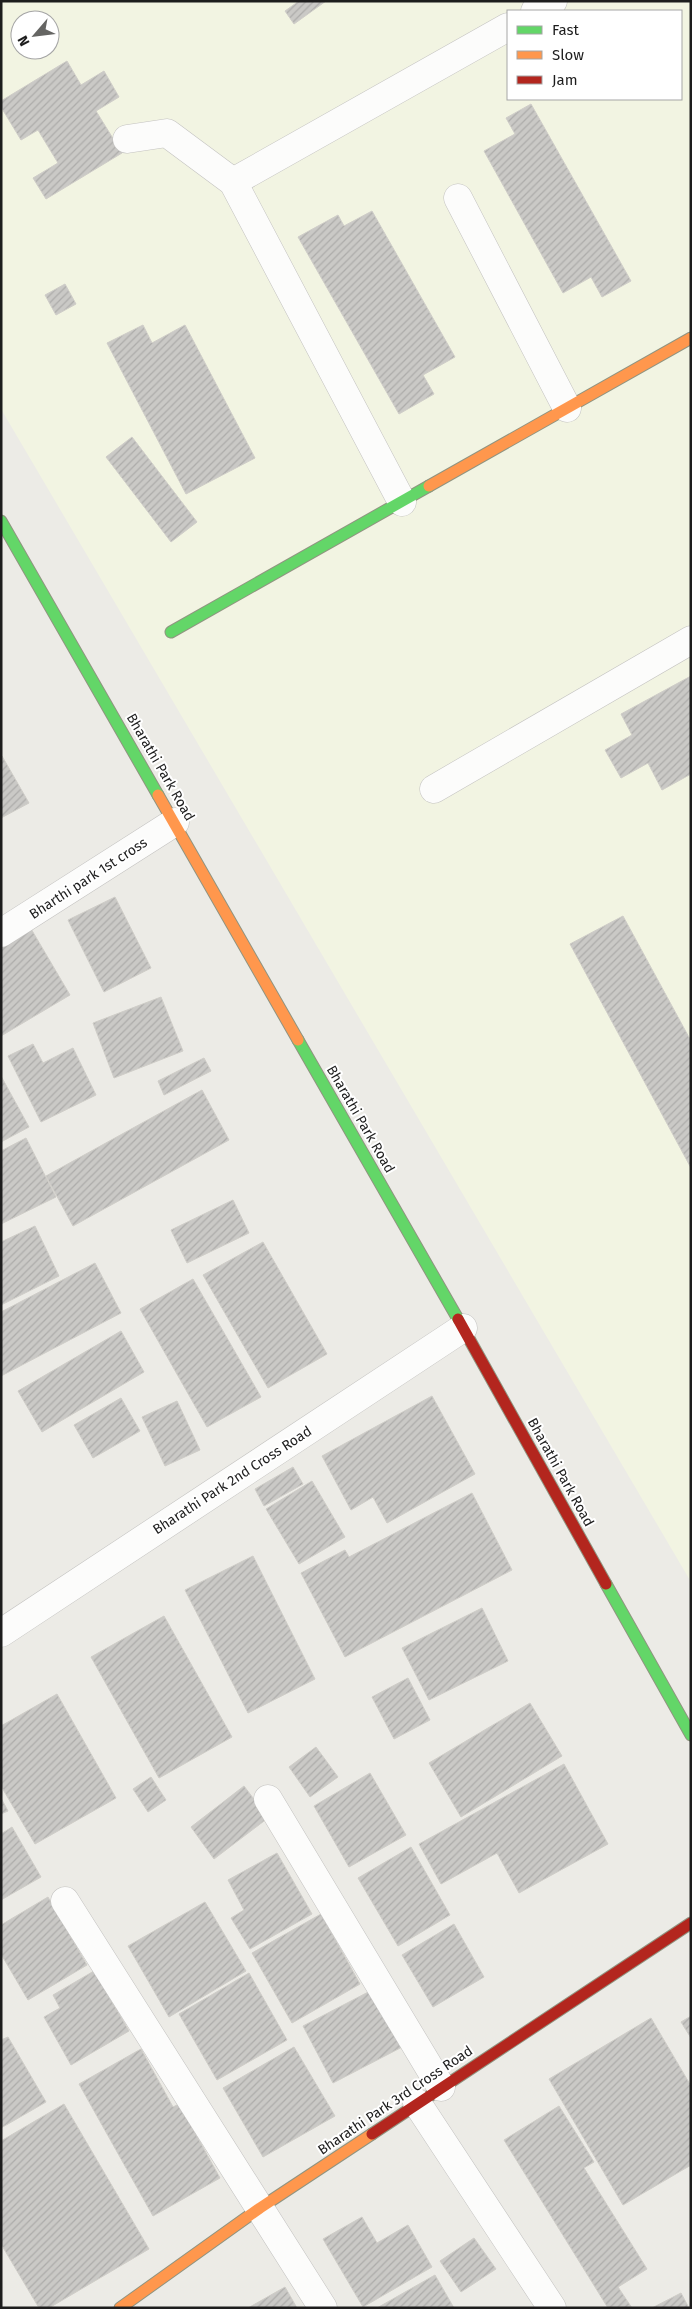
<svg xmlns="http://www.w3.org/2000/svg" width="692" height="2309" font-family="'Fira Sans',sans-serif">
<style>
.education{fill:#f2f4e2;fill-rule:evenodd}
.building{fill:url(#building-hatch);stroke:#cfcdc8}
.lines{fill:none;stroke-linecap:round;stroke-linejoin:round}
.street-casing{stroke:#c3c2c0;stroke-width:29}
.fast-casing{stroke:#909480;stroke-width:13}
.slow-casing{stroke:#909480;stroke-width:13}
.jam-casing{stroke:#909480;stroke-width:13}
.street{stroke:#fcfcfb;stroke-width:28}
.fast{stroke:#63d668;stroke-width:11}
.slow{stroke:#ff974d;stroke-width:11}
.jam{stroke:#b3261e;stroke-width:11}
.labels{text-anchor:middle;stroke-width:4;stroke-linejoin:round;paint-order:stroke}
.street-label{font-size:14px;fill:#1d1d1d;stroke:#fff}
</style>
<defs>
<pattern id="building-hatch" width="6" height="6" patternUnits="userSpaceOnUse" patternTransform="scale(1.25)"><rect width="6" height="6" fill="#cac9c6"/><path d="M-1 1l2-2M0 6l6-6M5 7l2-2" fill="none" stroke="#adacaa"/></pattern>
</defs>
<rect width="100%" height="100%" fill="#ecebe6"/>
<path class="education" d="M 1,1 L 691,1 L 691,1582 L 1,409 ZM 508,11 L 681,11 L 681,99 L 508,99 ZM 20,20 L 50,20 L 50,50 L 20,50 Z"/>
<g class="building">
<path d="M 299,1 L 326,1 L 294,24 L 285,11 Z"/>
<path d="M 67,61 L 81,85 L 104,71 L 119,97 L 96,111 L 122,153 L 46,199 L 33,178 L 58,163 L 38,130 L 21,140 L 1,107 L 1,101 Z"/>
<path d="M 531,104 L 631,281 L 602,297 L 591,277 L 563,293 L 484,151 L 515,134 L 506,118 Z"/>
<path d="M 372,211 L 455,357 L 423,375 L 434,394 L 399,414 L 298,237 L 338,215 L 344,226 Z"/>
<path d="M 65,284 L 76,304 L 56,315 L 45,295 Z"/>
<path d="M 143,325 L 152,343 L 185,325 L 255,458 L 186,494 L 107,343 Z"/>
<path d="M 132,437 L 197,522 L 171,542 L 106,457 Z"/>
<path d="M 691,676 L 691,774 L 662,790 L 648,763 L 621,778 L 605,750 L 632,735 L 621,714 Z"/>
<path d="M 2,756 L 29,803 L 1,818 L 1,757 Z"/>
<path d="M 115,897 L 151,968 L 104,992 L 68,920 Z"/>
<path d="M 623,916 L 691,1041 L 691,1168 L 570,944 Z"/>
<path d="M 27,922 L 70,995 L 1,1036 L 1,937 Z"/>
<path d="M 161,997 L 183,1051 L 114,1078 L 93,1023 Z"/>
<path d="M 33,1044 L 43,1063 L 73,1048 L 96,1095 L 41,1122 L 8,1056 Z"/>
<path d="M 204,1058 L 211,1071 L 164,1095 L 158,1081 Z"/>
<path d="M 1,1076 L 29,1127 L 1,1142 Z"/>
<path d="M 202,1090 L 229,1140 L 73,1226 L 46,1176 Z"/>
<path d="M 26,1138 L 56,1197 L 1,1224 L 1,1151 Z"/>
<path d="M 233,1200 L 249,1233 L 187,1263 L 171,1230 Z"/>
<path d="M 35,1226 L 59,1276 L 1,1305 L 1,1242 Z"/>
<path d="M 263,1242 L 327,1354 L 268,1388 L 203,1275 Z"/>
<path d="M 95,1263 L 121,1313 L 1,1376 L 1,1312 Z"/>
<path d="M 193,1279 L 261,1397 L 207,1427 L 140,1309 Z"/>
<path d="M 121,1331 L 144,1372 L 42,1432 L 18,1391 Z"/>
<path d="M 432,1396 L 475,1474 L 387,1523 L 373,1497 L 351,1510 L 322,1456 Z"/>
<path d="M 121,1398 L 140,1431 L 93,1458 L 74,1425 Z"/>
<path d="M 177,1401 L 200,1450 L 165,1466 L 142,1417 Z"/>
<path d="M 293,1467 L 303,1484 L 264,1506 L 255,1489 Z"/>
<path d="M 312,1481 L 345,1537 L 299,1564 L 266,1509 Z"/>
<path d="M 472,1493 L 512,1570 L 345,1657 L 301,1573 L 345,1550 L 349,1557 Z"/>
<path d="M 253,1556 L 315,1679 L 248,1713 L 185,1590 Z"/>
<path d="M 482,1608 L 508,1661 L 429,1700 L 402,1648 Z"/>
<path d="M 164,1616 L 232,1737 L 159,1778 L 91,1657 Z"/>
<path d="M 408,1678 L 430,1720 L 394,1739 L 372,1697 Z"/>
<path d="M 57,1694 L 116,1798 L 35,1844 L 1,1786 L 1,1726 Z"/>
<path d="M 530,1703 L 562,1756 L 461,1817 L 429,1763 Z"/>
<path d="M 316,1747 L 338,1777 L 310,1797 L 289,1767 Z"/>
<path d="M 564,1764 L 608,1844 L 519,1893 L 497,1853 L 441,1884 L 419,1844 Z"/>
<path d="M 370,1773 L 406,1835 L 349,1867 L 314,1806 Z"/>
<path d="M 151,1777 L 166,1800 L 148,1812 L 133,1789 Z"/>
<path d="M 244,1786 L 268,1818 L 214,1859 L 191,1827 Z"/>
<path d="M 1,1798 L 8,1811 L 1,1814 Z"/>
<path d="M 12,1827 L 41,1877 L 1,1900 L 1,1834 Z"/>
<path d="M 411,1847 L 450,1915 L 398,1946 L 358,1878 Z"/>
<path d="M 277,1853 L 312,1914 L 250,1949 L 231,1918 L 244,1910 L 228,1880 Z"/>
<path d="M 48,1897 L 87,1965 L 28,2000 L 1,1954 L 1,1925 Z"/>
<path d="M 205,1902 L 246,1971 L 169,2017 L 128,1946 Z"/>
<path d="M 321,1914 L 360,1984 L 292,2023 L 252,1953 Z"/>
<path d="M 454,1924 L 484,1977 L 433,2007 L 402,1955 Z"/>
<path d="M 94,1971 L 129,2031 L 71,2065 L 44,2017 L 60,2008 L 53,1995 Z"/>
<path d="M 249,1973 L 287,2040 L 217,2080 L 179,2014 Z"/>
<path d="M 374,1989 L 404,2046 L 333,2083 L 303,2026 Z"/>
<path d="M 691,2016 L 691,2038 L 681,2022 Z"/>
<path d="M 651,2018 L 691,2086 L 691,2165 L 623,2205 L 549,2079 Z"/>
<path d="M 8,2037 L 46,2102 L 1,2128 L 1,2040 Z"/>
<path d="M 294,2047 L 335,2116 L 263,2157 L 223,2088 Z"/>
<path d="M 141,2049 L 173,2107 L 179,2104 L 220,2178 L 153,2216 L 79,2084 Z"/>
<path d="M 64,2104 L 149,2249 L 49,2308 L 39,2308 L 1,2244 L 1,2141 Z"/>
<path d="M 559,2106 L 594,2162 L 584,2168 L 647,2269 L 618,2287 L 632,2308 L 608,2308 L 504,2140 Z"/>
<path d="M 362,2217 L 377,2243 L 408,2225 L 432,2267 L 363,2307 L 323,2239 Z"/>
<path d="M 474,2238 L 496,2269 L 461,2292 L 440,2261 Z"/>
<path d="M 435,2275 L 454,2308 L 377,2308 Z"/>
<path d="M 285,2287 L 297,2308 L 248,2308 Z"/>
<path d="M 681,2293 L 689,2308 L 652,2308 Z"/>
</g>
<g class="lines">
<g class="street-casing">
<g id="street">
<path d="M 535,11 L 553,1"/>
<path d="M 127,139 L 167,133 L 233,182 L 402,502"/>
<path d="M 233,182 L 508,27"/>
<path d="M 458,198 L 567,408"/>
<path d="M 434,789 L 691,640"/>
<path d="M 1,933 L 175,822"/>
<path d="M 1,1633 L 463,1328"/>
<path d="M 268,1799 L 441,2087"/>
<path d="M 65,1901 L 323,2308"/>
<path d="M 417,2103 L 552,2308"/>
</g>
</g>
<g class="fast-casing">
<g id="fast">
<path d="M 1,521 L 158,795"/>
<path d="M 171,632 L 429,486"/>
<path d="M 298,1040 L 458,1319"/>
<path d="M 606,1584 L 691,1735"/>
</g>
</g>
<g class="slow-casing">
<g id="slow">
<path d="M 429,486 L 691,338"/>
<path d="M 158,795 L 298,1040"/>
<path d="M 120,2308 L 260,2208 L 372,2134"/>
</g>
</g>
<g class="jam-casing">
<g id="jam">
<path d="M 458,1319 L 606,1584"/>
<path d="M 372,2134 L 691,1923"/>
</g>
</g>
<use href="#street" class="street"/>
<use href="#fast" class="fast"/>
<use href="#slow" class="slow"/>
<use href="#jam" class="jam"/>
</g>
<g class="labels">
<g class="street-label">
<text transform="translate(161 767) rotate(60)" y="5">Bharathi Park Road</text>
<text transform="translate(88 878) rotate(-33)" y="5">Bharthi park 1st cross</text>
<text transform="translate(361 1119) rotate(60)" y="5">Bharathi Park Road</text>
<text transform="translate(561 1472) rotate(61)" y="5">Bharathi Park Road</text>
<text transform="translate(232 1480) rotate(-33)" y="5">Bharathi Park 2nd Cross Road</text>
<text transform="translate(395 2100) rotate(-34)" y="5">Bharathi Park 3rd Cross Road</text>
</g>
</g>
<rect width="692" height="2309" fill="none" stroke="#1d1d1d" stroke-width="5"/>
<rect x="507" y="10" width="175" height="90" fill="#ffffff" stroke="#a5a5a5"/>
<rect x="517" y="26" width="25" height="8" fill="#63d668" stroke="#a5a5a5"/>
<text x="552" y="35" font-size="15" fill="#1d1d1d">Fast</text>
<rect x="517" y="51" width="25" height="8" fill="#ff974d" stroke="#a5a5a5"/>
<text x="552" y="60" font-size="15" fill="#1d1d1d">Slow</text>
<rect x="517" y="76" width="25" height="8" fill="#b3261e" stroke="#a5a5a5"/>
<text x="552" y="85" font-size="15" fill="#1d1d1d">Jam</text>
<g transform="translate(35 35) rotate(242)"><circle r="24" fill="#ffffff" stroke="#a5a5a5"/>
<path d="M0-4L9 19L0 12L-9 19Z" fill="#656563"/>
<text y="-8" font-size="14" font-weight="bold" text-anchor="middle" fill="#1d1d1d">N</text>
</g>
</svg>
